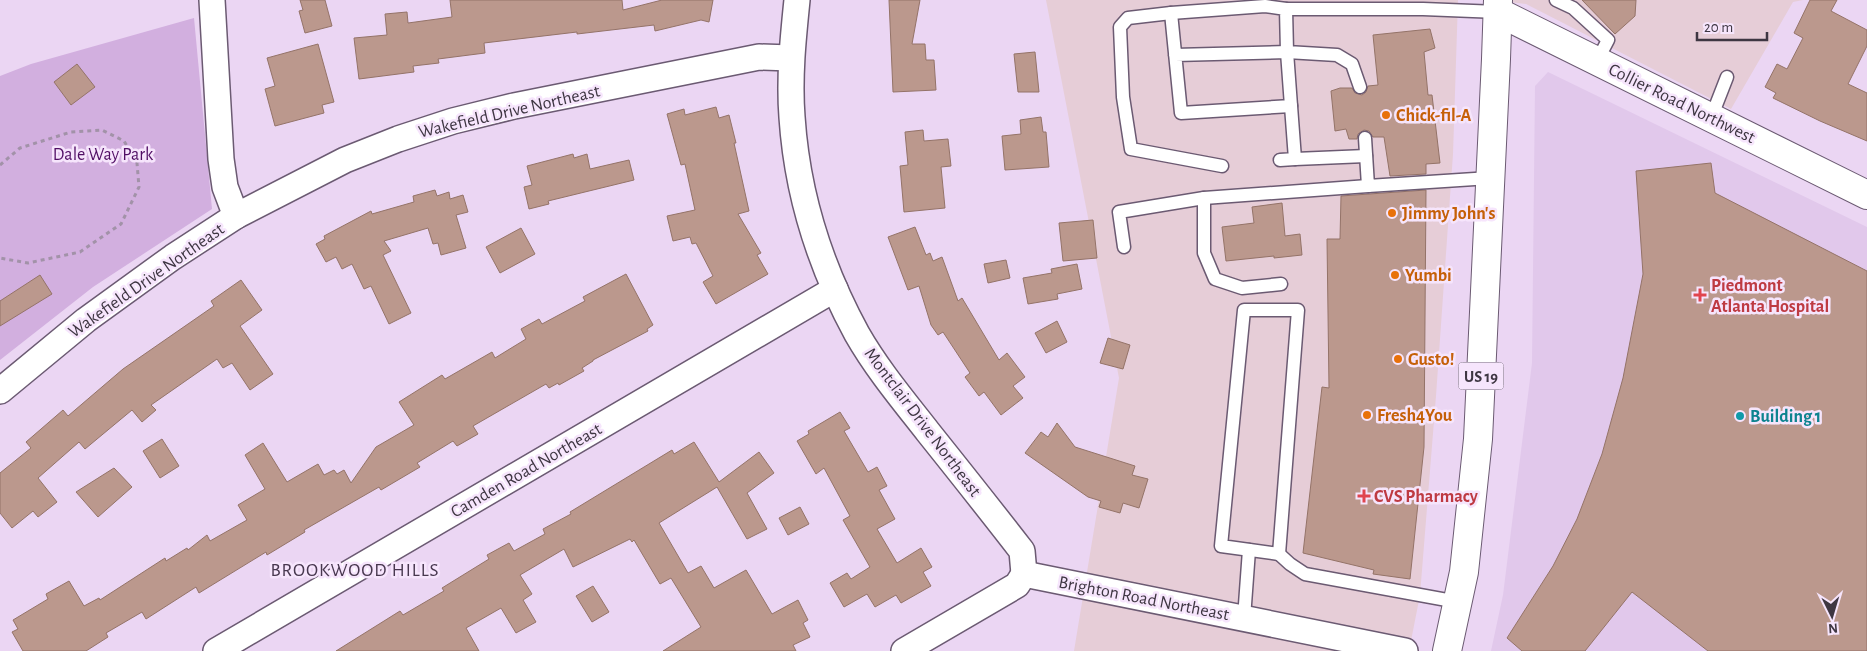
<svg xmlns="http://www.w3.org/2000/svg" width="1867" height="651" font-family="'Alegreya Sans',sans-serif">
<style>
.commercial{fill:#e6cdd7}
.built{fill:#e1c8eb}
.green{fill:#d2afdf}
.building{fill:#bb988d;stroke:#947368}
.lines{fill:none;stroke-linecap:round;stroke-linejoin:round}
.service-casing{stroke:#6b5a72;stroke-width:15}
.minor-casing{stroke:#6b5a72;stroke-width:28}
.tertiary-casing{stroke:#6b5a72;stroke-width:30}
.trunk-casing{stroke:#6b5a72;stroke-width:30}
.path{stroke:#a292a8;stroke-width:3;stroke-dasharray:4 4;stroke-linecap:butt}
.service{stroke:#fff;stroke-width:12}
.minor{stroke:#fff;stroke-width:25}
.tertiary{stroke:#fff;stroke-width:28}
.trunk{stroke:#fff;stroke-width:28}
.food-dot{fill:#e8710a;stroke:#f6e5fc;stroke-width:2}
.health-dot{fill:#e0444e;stroke:#f6e5fc;stroke-width:2}
.culture-dot{fill:#0f9aa8;stroke:#f6e5fc;stroke-width:2}
.labels{text-anchor:middle;stroke-width:5;stroke-linejoin:round;paint-order:stroke}
.shield{fill:#f6e5fc;stroke:#756a7a;stroke-width:1}
.shield-label{font-size:16px;font-weight:bold;fill:#3e3642}
.street-label{font-size:18px;fill:#3e3642;stroke:#f6e5fc}
.food-label{font-size:18px;font-weight:bold;fill:#c56008;stroke:#f6e5fc;text-anchor:start}
.park-label{font-size:18px;fill:#500e64;stroke:#f6e5fc}
.health-label{font-size:18px;font-weight:bold;fill:#be3a42;stroke:#f6e5fc;text-anchor:start}
.culture-label{font-size:18px;font-weight:bold;fill:#0d838f;stroke:#f6e5fc;text-anchor:start}
.neighbourhood-label{font-size:19px;letter-spacing:1px;fill:#48384f;stroke:#f6e5fc}
</style>
<rect width="100%" height="100%" fill="#ebd6f3"/>
<g class="commercial">
<path d="M 1046,0 L 1458,0 L 1453,154 L 1436,396 L 1420,595 L 1409,651 L 1074,651 L 1119,378 Z"/>
<path d="M 1491,0 L 1803,0 L 1793,2 L 1731,109 L 1526,4 Z"/>
</g>
<path class="built" d="M 1548,72 L 1867,227 L 1867,651 L 1491,651 L 1503,595 L 1532,363 L 1535,86 Z"/>
<path class="green" d="M 194,18 L 212,209 L 93,287 L 0,360 L 0,76 L 31,64 Z"/>
<g class="building">
<path d="M 300,0 L 325,0 L 332,26 L 305,33 L 299,11 L 303,10 Z"/>
<path d="M 450,0 L 622,0 L 623,10 L 662,0 L 713,0 L 709,22 L 701,20 L 655,31 L 654,25 L 577,34 L 577,32 L 484,43 L 485,53 L 438,59 L 439,63 L 413,66 L 414,72 L 359,79 L 354,38 L 387,35 L 385,14 L 407,12 L 408,23 L 452,17 Z"/>
<path d="M 889,0 L 920,0 L 912,44 L 925,44 L 926,60 L 934,60 L 936,90 L 893,92 Z"/>
<path d="M 1582,0 L 1636,0 L 1635,16 L 1615,34 Z"/>
<path d="M 1810,0 L 1837,0 L 1831,11 L 1867,30 L 1867,46 L 1848,84 L 1867,93 L 1867,141 L 1820,121 L 1773,98 L 1776,93 L 1765,87 L 1777,64 L 1787,69 L 1803,38 L 1794,33 Z"/>
<path d="M 1430,29 L 1435,48 L 1424,52 L 1428,95 L 1432,95 L 1440,163 L 1426,164 L 1426,174 L 1390,176 L 1384,137 L 1373,137 L 1369,131 L 1364,130 L 1358,134 L 1357,139 L 1349,139 L 1346,129 L 1335,131 L 1331,91 L 1340,88 L 1352,88 L 1355,93 L 1362,95 L 1366,92 L 1368,86 L 1378,85 L 1373,35 Z"/>
<path d="M 318,44 L 334,102 L 322,105 L 324,113 L 275,126 L 265,89 L 275,86 L 267,58 Z"/>
<path d="M 1035,52 L 1039,92 L 1018,92 L 1014,54 Z"/>
<path d="M 77,64 L 95,87 L 71,105 L 54,82 Z"/>
<path d="M 716,107 L 719,118 L 729,115 L 736,143 L 734,143 L 749,211 L 738,214 L 761,253 L 757,255 L 768,274 L 716,304 L 703,282 L 713,276 L 696,243 L 692,244 L 690,237 L 673,241 L 667,216 L 695,210 L 685,164 L 681,165 L 667,114 L 684,109 L 685,115 Z"/>
<path d="M 1041,117 L 1043,132 L 1046,132 L 1049,167 L 1005,170 L 1002,136 L 1021,134 L 1020,120 Z"/>
<path d="M 923,130 L 924,141 L 948,139 L 951,166 L 941,167 L 945,208 L 904,212 L 900,166 L 908,165 L 905,132 Z"/>
<path d="M 573,154 L 574,158 L 587,154 L 590,169 L 629,160 L 634,180 L 548,201 L 549,204 L 529,209 L 524,187 L 532,185 L 527,166 Z"/>
<path d="M 1711,163 L 1715,193 L 1867,271 L 1867,651 L 1708,651 L 1632,592 L 1585,651 L 1522,651 L 1507,638 L 1553,566 L 1577,519 L 1602,454 L 1623,378 L 1643,274 L 1636,171 Z"/>
<path d="M 435,190 L 437,196 L 449,192 L 450,199 L 463,195 L 468,212 L 456,215 L 466,248 L 441,255 L 438,243 L 433,244 L 428,228 L 384,241 L 391,251 L 383,255 L 411,313 L 389,324 L 371,286 L 364,289 L 352,264 L 342,269 L 336,257 L 326,262 L 316,244 L 325,239 L 324,236 L 371,211 L 372,214 L 414,202 L 413,196 Z"/>
<path d="M 1426,190 L 1424,447 L 1410,579 L 1373,574 L 1374,570 L 1303,553 L 1322,387 L 1329,388 L 1327,239 L 1340,239 L 1341,196 Z"/>
<path d="M 1282,203 L 1285,236 L 1300,234 L 1302,255 L 1274,258 L 1274,256 L 1226,261 L 1222,227 L 1254,223 L 1252,207 Z"/>
<path d="M 1093,220 L 1097,258 L 1063,261 L 1059,223 Z"/>
<path d="M 915,227 L 926,255 L 930,253 L 933,261 L 942,257 L 958,301 L 962,298 L 999,360 L 1007,353 L 1025,377 L 1013,386 L 1023,398 L 1001,415 L 984,392 L 979,396 L 965,377 L 970,373 L 943,332 L 938,335 L 931,325 L 919,286 L 908,290 L 888,237 Z"/>
<path d="M 521,228 L 535,254 L 500,273 L 486,247 Z"/>
<path d="M 1006,260 L 1010,278 L 988,283 L 984,264 Z"/>
<path d="M 1077,264 L 1082,289 L 1057,294 L 1058,299 L 1028,304 L 1023,278 L 1052,273 L 1051,269 Z"/>
<path d="M 626,274 L 653,325 L 647,329 L 648,331 L 593,360 L 593,361 L 582,368 L 584,371 L 559,385 L 558,383 L 549,388 L 546,384 L 473,426 L 478,434 L 457,446 L 453,441 L 417,463 L 420,467 L 381,490 L 379,487 L 304,530 L 305,532 L 267,555 L 266,552 L 199,593 L 196,587 L 146,619 L 142,612 L 106,633 L 108,637 L 86,651 L 23,651 L 12,632 L 18,629 L 13,620 L 48,599 L 46,594 L 69,581 L 84,606 L 99,598 L 100,600 L 165,558 L 166,561 L 187,548 L 188,550 L 207,535 L 210,541 L 247,520 L 238,505 L 265,489 L 245,455 L 263,443 L 287,482 L 318,464 L 324,475 L 334,470 L 337,474 L 344,470 L 351,483 L 376,447 L 414,425 L 399,402 L 442,375 L 445,379 L 492,352 L 495,358 L 526,339 L 521,329 L 539,319 L 542,324 L 585,301 L 583,297 Z"/>
<path d="M 40,275 L 52,294 L 0,326 L 0,301 Z"/>
<path d="M 241,280 L 262,310 L 240,326 L 273,374 L 250,390 L 232,363 L 223,368 L 217,359 L 151,405 L 156,410 L 142,422 L 132,410 L 85,449 L 79,442 L 38,478 L 57,502 L 38,517 L 33,511 L 12,528 L 0,513 L 0,473 L 31,448 L 26,442 L 63,410 L 68,416 L 123,369 L 214,306 L 211,301 Z"/>
<path d="M 1057,321 L 1067,342 L 1046,353 L 1035,333 Z"/>
<path d="M 1108,338 L 1130,345 L 1123,369 L 1100,363 Z"/>
<path d="M 840,412 L 850,428 L 844,431 L 868,472 L 877,467 L 887,486 L 879,490 L 895,519 L 877,529 L 897,563 L 921,548 L 932,567 L 923,572 L 931,586 L 901,603 L 896,595 L 875,607 L 867,594 L 844,607 L 830,583 L 847,573 L 851,579 L 870,567 L 843,520 L 850,516 L 824,468 L 816,474 L 797,441 L 809,434 L 808,431 Z"/>
<path d="M 1057,423 L 1075,447 L 1135,466 L 1132,475 L 1148,479 L 1139,508 L 1123,503 L 1120,513 L 1099,507 L 1101,501 L 1088,497 L 1025,453 L 1041,432 L 1048,437 Z"/>
<path d="M 162,439 L 179,466 L 160,478 L 143,451 Z"/>
<path d="M 694,442 L 719,482 L 759,452 L 774,473 L 747,493 L 767,529 L 747,539 L 717,487 L 659,523 L 688,573 L 701,566 L 714,588 L 746,570 L 772,614 L 798,600 L 808,620 L 803,623 L 810,637 L 793,645 L 796,651 L 663,651 L 701,627 L 671,578 L 660,584 L 634,540 L 632,542 L 630,539 L 573,567 L 564,549 L 520,575 L 532,594 L 523,600 L 536,622 L 516,633 L 501,608 L 466,628 L 479,651 L 336,651 L 400,611 L 403,615 L 444,591 L 442,588 L 489,559 L 487,555 L 509,543 L 514,551 L 545,534 L 543,529 L 571,514 L 570,512 L 672,450 L 674,454 Z"/>
<path d="M 114,468 L 132,487 L 98,517 L 76,492 Z"/>
<path d="M 800,507 L 809,524 L 788,535 L 779,518 Z"/>
<path d="M 593,586 L 609,612 L 592,622 L 576,596 Z"/>
</g>
<g class="lines">
<g class="service-casing">
<g id="service">
<path d="M 1556,0 L 1573,8 L 1608,40 L 1597,61"/>
<path d="M 1286,9 L 1423,9 L 1498,12"/>
<path d="M 1171,13 L 1181,113 L 1291,106 L 1287,52 L 1175,55"/>
<path d="M 1711,118 L 1727,77"/>
<path d="M 1365,138 L 1368,186 L 1490,178"/>
<path d="M 1295,159 L 1366,156"/>
<path d="M 1280,160 L 1295,159 L 1291,106"/>
<path d="M 1222,166 L 1131,149 L 1123,97 L 1120,27 L 1128,18 L 1171,13 L 1265,6 L 1286,9 L 1287,52 L 1337,55 L 1352,64 L 1360,87"/>
<path d="M 1204,198 L 1204,253 L 1215,279 L 1242,288 L 1281,284"/>
<path d="M 1124,247 L 1119,212 L 1204,198 L 1368,186"/>
<path d="M 1244,310 L 1298,310 L 1279,554 L 1221,546 Z"/>
<path d="M 1279,554 L 1290,564 L 1305,574 L 1458,602"/>
<path d="M 1244,618 L 1249,550"/>
</g>
</g>
<g class="minor-casing">
<g id="minor">
<path d="M 212,0 L 221,159 L 225,187 L 236,216"/>
<path d="M 797,0 C 793,39 789,78 792,117 C 797,193 821,268 857,334 C 877,369 903,400 928,432 C 960,472 991,511 1022,551 L 1024,574"/>
<path d="M 0,391 L 86,320 L 173,257 L 236,216 L 345,160 L 398,139 L 453,121 L 514,106 L 759,57 L 791,58"/>
<path d="M 216,651 L 835,289"/>
<path d="M 904,651 L 1017,585 L 1024,574 L 1405,651"/>
</g>
</g>
<g class="tertiary-casing">
<path id="tertiary" d="M 1498,12 L 1867,195"/>
</g>
<g class="trunk-casing">
<path id="trunk" d="M 1447,651 L 1464,572 L 1478,439 L 1496,59 L 1498,0"/>
</g>
<path class="path" d="M 0,165 L 20,148 L 71,132 L 102,130 L 124,141 L 137,163 L 139,187 L 121,224 L 80,252 L 28,263 L 0,258"/>
<use href="#service" class="service"/>
<use href="#minor" class="minor"/>
<use href="#tertiary" class="tertiary"/>
<use href="#trunk" class="trunk"/>
</g>
<g class="food-dot">
<circle cx="1386" cy="115" r="5"/>
<circle cx="1392" cy="213" r="5"/>
<circle cx="1395" cy="275" r="5"/>
<circle cx="1398" cy="359" r="5"/>
<circle cx="1367" cy="415" r="5"/>
</g>
<g class="health-dot">
<path d="M1697.5 287.5h5v5h5v5h-5v5h-5v-5h-5v-5h5z"/>
<path d="M1361.5 488.5h5v5h5v5h-5v5h-5v-5h-5v-5h5z"/>
</g>
<circle class="culture-dot" cx="1740" cy="416" r="5"/>
<g class="labels">
<rect class="shield" x="1458.5" y="362.5" width="45" height="27" rx="4"/>
<g class="shield-label">
<text x="1481" y="382">US 19</text>
</g>
<g class="street-label">
<text transform="translate(1682 103) rotate(26)" y="6">Collier Road Northwest</text>
<text transform="translate(509 111) rotate(-13)" y="6">Wakefield Drive Northeast</text>
<text transform="translate(146 280) rotate(-35)" y="6">Wakefield Drive Northeast</text>
<text transform="translate(923 422) rotate(53)" y="6">Montclair Drive Northeast</text>
<text transform="translate(526 470) rotate(-30)" y="6">Camden Road Northeast</text>
<text transform="translate(1144 598) rotate(11)" y="6">Brighton Road Northeast</text>
</g>
<g class="food-label">
<text x="1396" y="121">Chick-fil-A</text>
<text x="1402" y="219">Jimmy John's</text>
<text x="1405" y="281">Yumbi</text>
<text x="1408" y="365">Gusto!</text>
<text x="1377" y="421">Fresh4You</text>
</g>
<g class="park-label">
<text x="103" y="160">Dale Way Park</text>
</g>
<g class="health-label">
<text x="1711" y="291">Piedmont<tspan x="1711" dy="21">Atlanta Hospital</tspan></text>
<text x="1374" y="502">CVS Pharmacy</text>
</g>
<g class="culture-label">
<text x="1750" y="422">Building 1</text>
</g>
<g class="neighbourhood-label">
<text x="355" y="576">BROOKWOOD HILLS</text>
</g>
</g>
<g transform="translate(1832 616) rotate(175)" stroke="#f6e5fc" stroke-width="4" paint-order="stroke">
<path d="M0-4L9 19L0 12L-9 19Z" fill="#3e3642"/>
<text y="-8" font-size="14" font-weight="bold" text-anchor="middle" fill="#3e3642">N</text>
</g>
<path d="M1697 32v8h70v-8" fill="none" stroke="#3e3642" stroke-width="2.5"/>
<text x="1704" y="32" font-size="15" fill="#3e3642" stroke="#f6e5fc" stroke-width="4" paint-order="stroke">20 m</text>
</svg>
